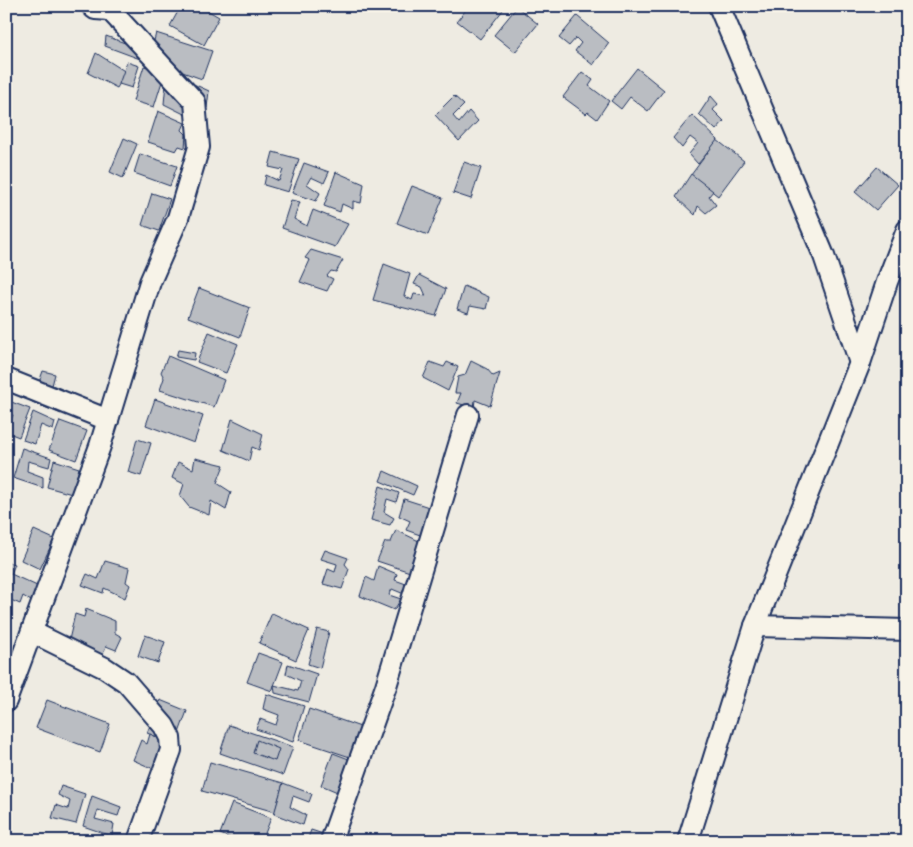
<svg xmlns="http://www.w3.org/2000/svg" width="913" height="847" font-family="Caveat,sans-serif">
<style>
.building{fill:#babdc2;stroke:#1b2f5e}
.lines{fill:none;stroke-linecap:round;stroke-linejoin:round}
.minor-casing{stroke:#1b2f5e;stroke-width:24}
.minor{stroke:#f7f3e8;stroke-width:20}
</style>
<rect width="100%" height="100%" fill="#eeebe2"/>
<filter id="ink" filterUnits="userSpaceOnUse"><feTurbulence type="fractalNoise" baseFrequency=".02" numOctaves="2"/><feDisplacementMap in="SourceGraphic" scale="10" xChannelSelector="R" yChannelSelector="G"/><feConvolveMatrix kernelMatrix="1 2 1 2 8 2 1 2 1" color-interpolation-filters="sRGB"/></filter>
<g filter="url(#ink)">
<g class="building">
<path d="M 181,6 L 200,6 L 219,17 L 204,45 L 170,26 Z"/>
<path d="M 469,6 L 498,6 L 503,10 L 480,39 L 457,21 Z"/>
<path d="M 517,7 L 538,24 L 515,52 L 494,35 Z"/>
<path d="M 577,16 L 609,43 L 593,65 L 575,51 L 581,43 L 576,38 L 569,46 L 559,38 Z"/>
<path d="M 113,20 L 146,32 L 140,59 L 105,46 L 106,36 L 133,46 L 137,39 L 111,29 Z"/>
<path d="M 156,33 L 212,51 L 202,79 L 149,60 Z"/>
<path d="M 96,53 L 126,72 L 117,88 L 88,73 Z"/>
<path d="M 127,62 L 139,66 L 132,88 L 119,84 Z"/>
<path d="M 144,66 L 165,72 L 154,107 L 133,101 Z"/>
<path d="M 637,68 L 664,90 L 648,111 L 630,97 L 621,109 L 611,101 Z"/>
<path d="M 167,72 L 209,91 L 207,108 L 201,103 L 188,116 L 164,104 Z"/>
<path d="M 582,72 L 593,80 L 589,86 L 609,101 L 597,119 L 588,112 L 586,114 L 563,97 Z"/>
<path d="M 454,96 L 464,105 L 453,116 L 459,123 L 469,111 L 478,121 L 459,141 L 435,115 Z"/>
<path d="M 711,96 L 718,104 L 713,110 L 724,121 L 716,130 L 699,114 Z"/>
<path d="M 158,111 L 185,123 L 182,130 L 186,134 L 185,148 L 179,146 L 176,151 L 148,142 Z"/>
<path d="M 692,115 L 718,140 L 698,164 L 689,154 L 698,143 L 690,137 L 682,148 L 673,138 Z"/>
<path d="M 124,138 L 137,144 L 123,178 L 110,172 Z"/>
<path d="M 717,140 L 744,161 L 718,196 L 691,175 Z"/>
<path d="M 273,152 L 299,159 L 288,192 L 264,185 L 266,175 L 279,181 L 283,170 L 269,167 Z"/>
<path d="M 140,154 L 177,166 L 170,186 L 134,173 Z"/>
<path d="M 464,162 L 481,168 L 471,199 L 453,193 Z"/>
<path d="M 304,163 L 329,172 L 324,183 L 311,177 L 307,184 L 320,193 L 316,201 L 292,193 Z"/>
<path d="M 877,167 L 898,185 L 876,210 L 855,192 Z"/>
<path d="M 336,172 L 364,184 L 361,203 L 353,201 L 353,209 L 342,204 L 340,212 L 324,206 Z"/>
<path d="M 691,174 L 713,191 L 709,196 L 716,205 L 706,213 L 698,206 L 695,215 L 676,197 Z"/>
<path d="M 412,186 L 443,198 L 428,235 L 397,223 Z"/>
<path d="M 152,193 L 170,199 L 159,231 L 142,225 Z"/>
<path d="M 291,200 L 300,202 L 294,219 L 307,226 L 313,210 L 348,224 L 335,247 L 282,228 Z"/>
<path d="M 311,250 L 343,260 L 336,272 L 331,271 L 327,276 L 333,279 L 327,291 L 300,282 L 310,260 L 305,258 Z"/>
<path d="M 384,264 L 410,274 L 404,296 L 412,300 L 414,294 L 426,296 L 422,287 L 414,284 L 419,275 L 446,289 L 436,316 L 373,300 Z"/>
<path d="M 464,286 L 489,297 L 486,309 L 470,306 L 468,313 L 457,309 Z"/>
<path d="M 199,288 L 250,308 L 240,337 L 188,317 Z"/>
<path d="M 209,332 L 238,344 L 226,373 L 197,362 Z"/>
<path d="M 178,350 L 195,353 L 194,360 L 176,357 Z"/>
<path d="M 168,356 L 224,380 L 214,407 L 160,390 L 164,378 L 161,372 Z"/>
<path d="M 471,361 L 487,369 L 493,376 L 500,373 L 490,406 L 475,400 L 474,408 L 457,403 L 461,393 L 455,393 L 458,377 L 465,375 Z"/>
<path d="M 430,362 L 444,367 L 447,362 L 458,367 L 448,391 L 423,378 Z"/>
<path d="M 43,371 L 55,374 L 49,397 L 65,404 L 61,414 L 32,402 Z"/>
<path d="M 155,399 L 203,416 L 194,443 L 146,425 Z"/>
<path d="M 6,400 L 30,409 L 19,437 L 6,432 L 6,423 L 9,424 L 13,415 L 6,413 Z"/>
<path d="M 33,412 L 55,422 L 53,430 L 41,425 L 35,444 L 23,440 Z"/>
<path d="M 232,419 L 263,434 L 259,450 L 252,447 L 249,461 L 223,450 Z"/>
<path d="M 60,421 L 87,431 L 76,460 L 49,450 Z"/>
<path d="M 137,439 L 151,443 L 141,476 L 128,472 Z"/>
<path d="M 22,448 L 51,458 L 49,467 L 28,461 L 27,471 L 43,477 L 43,488 L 13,478 Z"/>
<path d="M 195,458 L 224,465 L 217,483 L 231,492 L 226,510 L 211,501 L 209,515 L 189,507 L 180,496 L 184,484 L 172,478 L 178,462 L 193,469 Z"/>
<path d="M 54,460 L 79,468 L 72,494 L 47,487 Z"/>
<path d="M 384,471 L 417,486 L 413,495 L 380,481 Z"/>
<path d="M 380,486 L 399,493 L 396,502 L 387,499 L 384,512 L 394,518 L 390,525 L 371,520 Z"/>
<path d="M 404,499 L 432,508 L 423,536 L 406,530 L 410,521 L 399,516 Z"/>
<path d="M 34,530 L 54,539 L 40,569 L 21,560 Z"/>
<path d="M 396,530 L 421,542 L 417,547 L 422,551 L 423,564 L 412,561 L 410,572 L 377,561 L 385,542 L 391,542 Z"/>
<path d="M 325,550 L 348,558 L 345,564 L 349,569 L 342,589 L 323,584 L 328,569 L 335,572 L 337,564 L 321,559 Z"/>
<path d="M 105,561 L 129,568 L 126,582 L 130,585 L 125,598 L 104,588 L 103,593 L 82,585 L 87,574 L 98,579 Z"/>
<path d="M 6,562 L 15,564 L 11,574 L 37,586 L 31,601 L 23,596 L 20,604 L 6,598 Z"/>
<path d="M 378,566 L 397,574 L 395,580 L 406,584 L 404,594 L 392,589 L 389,595 L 401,599 L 394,610 L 360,596 L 366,577 L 374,581 Z"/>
<path d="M 86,609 L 115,621 L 115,633 L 122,637 L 116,650 L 106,646 L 102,657 L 69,640 L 75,614 L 84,617 Z"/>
<path d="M 272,613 L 309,630 L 296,660 L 259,643 Z"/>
<path d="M 317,629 L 329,632 L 320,668 L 308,664 Z"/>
<path d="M 145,635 L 165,642 L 158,663 L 138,656 Z"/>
<path d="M 258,653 L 283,662 L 272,691 L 247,682 Z"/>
<path d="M 288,664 L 317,674 L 309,702 L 275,693 L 274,685 L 298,691 L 301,681 L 286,674 Z"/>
<path d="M 266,694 L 304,706 L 293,742 L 256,729 L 260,719 L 276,725 L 279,715 L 263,709 Z"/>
<path d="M 47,700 L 110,724 L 100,752 L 36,728 Z"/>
<path d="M 160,700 L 187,711 L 175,744 L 147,733 Z"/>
<path d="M 309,709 L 369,730 L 359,760 L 299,740 Z"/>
<path d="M 229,725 L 293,747 L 283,775 L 220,753 Z"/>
<path d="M 150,734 L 175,746 L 174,758 L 179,762 L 170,776 L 133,760 L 141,740 L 147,744 Z"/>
<path d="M 257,740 L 279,749 L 275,761 L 253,753 Z"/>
<path d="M 333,753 L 362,764 L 349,797 L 321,785 Z"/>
<path d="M 210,762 L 283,783 L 275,812 L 202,791 Z"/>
<path d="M 283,783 L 312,794 L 309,802 L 293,796 L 290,807 L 306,815 L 303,825 L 274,814 Z"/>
<path d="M 61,786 L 85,794 L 76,824 L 52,818 L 56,805 L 68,809 L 70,801 L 58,795 Z"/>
<path d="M 92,796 L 121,807 L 118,816 L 98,810 L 95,819 L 114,824 L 112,836 L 83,826 Z"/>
<path d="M 232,803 L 271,818 L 262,841 L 238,841 L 220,834 Z"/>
<path d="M 311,830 L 332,837 L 331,841 L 307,841 Z"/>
</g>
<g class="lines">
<g class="minor-casing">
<g id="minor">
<path d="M 92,6 L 95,9 L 110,10"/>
<path d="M 719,6 L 824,256 L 860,363"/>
<path d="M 6,379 L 108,420"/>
<path d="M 755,626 L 907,630"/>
<path d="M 32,632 L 105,668 L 126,682 L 164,726 L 170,738 L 171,750 L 138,841"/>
<path d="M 6,701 L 100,446 L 150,282 L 178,218 L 199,147 L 195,102 L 110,10 L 110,6"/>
<path d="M 331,841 L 386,686 L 468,415"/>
<path d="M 688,841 L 755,626 L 860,363 L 887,282 L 907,230"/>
</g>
</g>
<use href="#minor" class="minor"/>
</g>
</g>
<rect width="913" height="847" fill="none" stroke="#f7f3e8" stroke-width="25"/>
<rect x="12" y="12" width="888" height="822" fill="none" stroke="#1b2f5e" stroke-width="2" filter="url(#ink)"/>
</svg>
